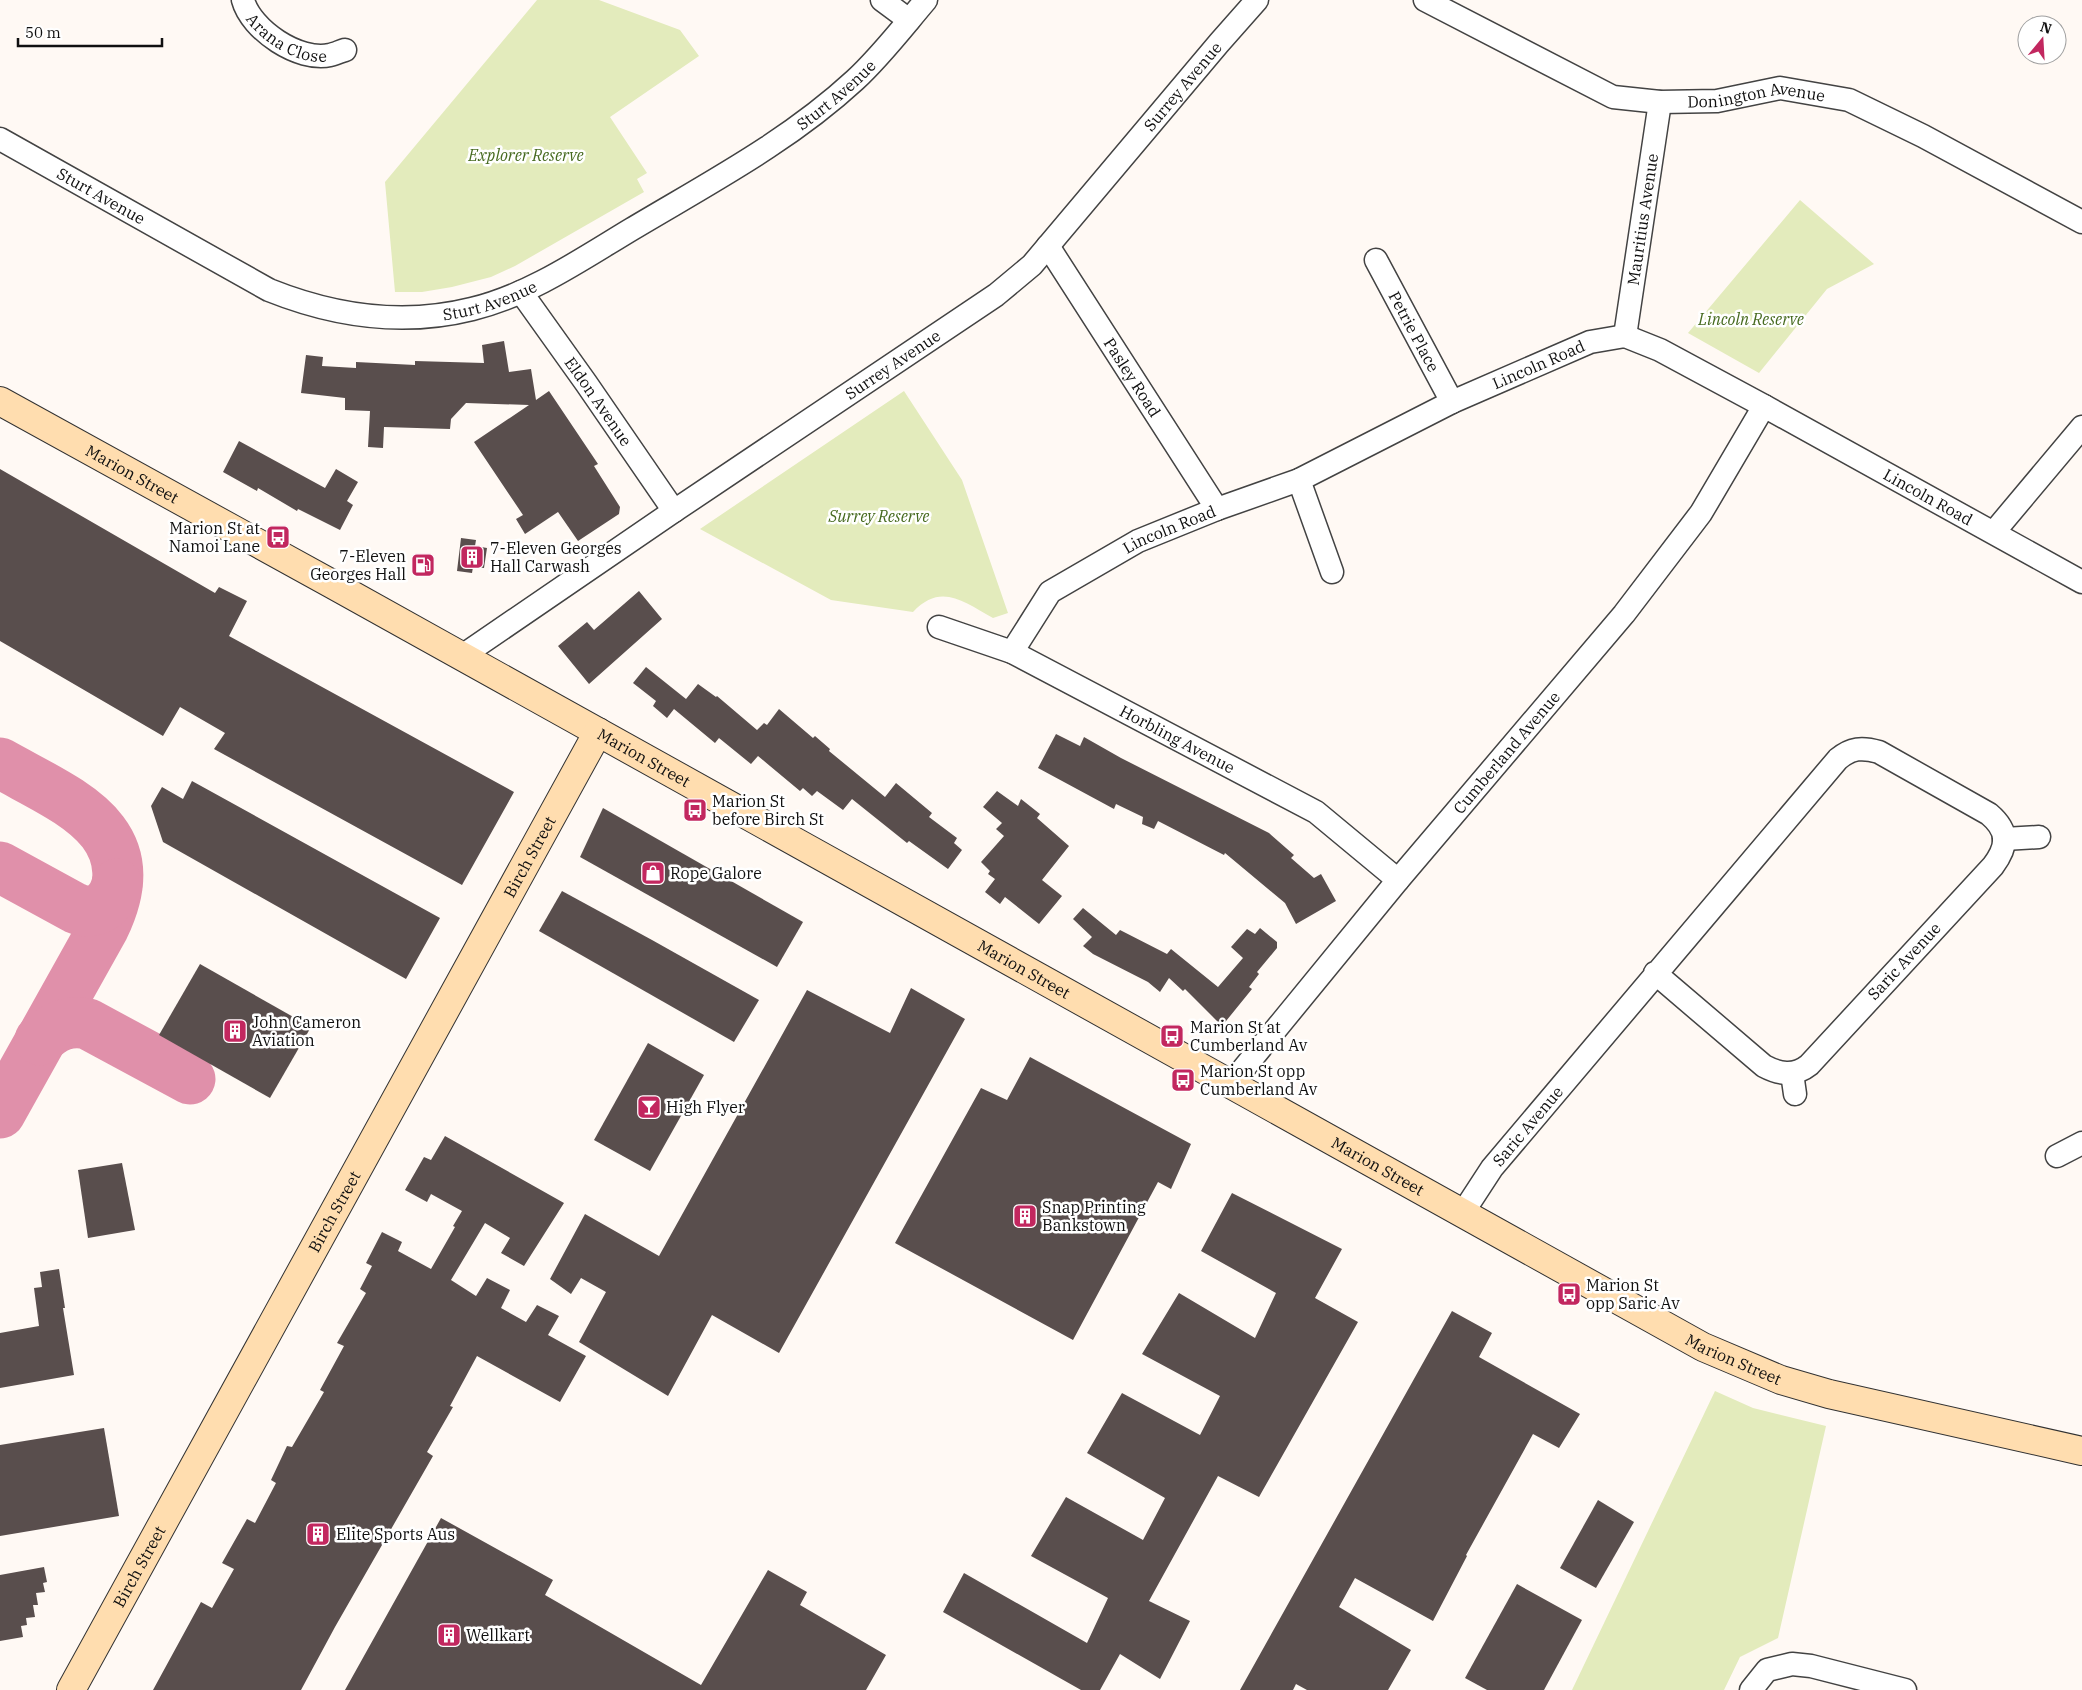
<svg xmlns="http://www.w3.org/2000/svg" width="2082" height="1690" font-family="'IBM Plex Serif',serif">
<style>
.green{fill:#e3ebbc}
.lines{fill:none;stroke-linecap:round;stroke-linejoin:round}
.taxiway{stroke:#e090aa;stroke-width:51}
.building{fill:#594e4d}
.street-casing{stroke:#434343;stroke-width:25}
.secondary-casing{stroke:#323232;stroke-width:30}
.street{stroke:#fff;stroke-width:22}
.secondary{stroke:#ffddaf;stroke-width:28}
.labels{text-anchor:middle;stroke-width:5;stroke-linejoin:round;paint-order:stroke}
.street-label{font-size:16px;fill:#101010;stroke:#fff}
.park-label{font-size:16px;font-style:italic;fill:#466a1f;stroke:#fff}
.poi-label{font-size:16px;fill:#101010;stroke:#fff;text-anchor:start}
</style>
<rect width="100%" height="100%" fill="#fff9f4"/>
<g class="green">
<path d="M 537,0 L 599,0 L 680,30 L 699,56 L 610,117 L 647,173 L 637,179 L 644,192 L 515,266 L 491,277 L 452,287 L 422,292 L 395,292 L 385,182 Z"/>
<path d="M 1800,200 L 1874,264 L 1827,289 L 1759,373 L 1688,333 Z"/>
<path d="M 904,391 L 962,480 L 1008,613 L 993,618 C 964,602 941,582 913,612 L 831,600 L 700,529 Z"/>
<path d="M 1715,1391 L 1753,1408 L 1826,1426 L 1778,1638 L 1740,1657 L 1724,1690 L 1572,1690 Z"/>
</g>
<g class="lines">
<g class="taxiway">
<path d="M 0,763 C 69,802 151,830 104,927 L 0,1113"/>
<path d="M 0,867 L 75,908 C 96,917 112,904 117,884"/>
<path d="M 40,1040 C 54,1026 69,1020 88,1024 L 190,1079"/>
</g>
</g>
<g class="building">
<path d="M 504,341 L 509,372 L 531,369 L 536,400 L 549,391 L 598,464 L 594,466 L 620,507 L 619,514 L 578,541 L 558,512 L 525,534 L 516,519 L 523,515 L 474,442 L 529,405 L 466,403 L 451,419 L 450,429 L 384,427 L 383,448 L 368,447 L 370,411 L 345,410 L 345,398 L 301,393 L 306,355 L 323,357 L 322,366 L 356,368 L 356,362 L 415,365 L 415,361 L 484,363 L 482,345 Z"/>
<path d="M 239,441 L 325,488 L 336,469 L 358,482 L 347,501 L 353,505 L 340,530 L 298,509 L 297,511 L 258,488 L 257,491 L 223,472 Z"/>
<path d="M 0,469 L 215,593 L 219,587 L 247,601 L 229,636 L 514,792 L 462,885 L 214,749 L 225,733 L 180,707 L 163,736 L 0,641 Z"/>
<path d="M 461,538 L 476,540 L 475,546 L 487,548 L 484,568 L 473,567 L 472,573 L 457,571 Z"/>
<path d="M 639,591 L 662,619 L 589,684 L 558,646 L 587,622 L 594,630 Z"/>
<path d="M 646,667 L 686,699 L 698,684 L 716,697 L 717,696 L 757,730 L 764,723 L 767,725 L 779,709 L 813,738 L 815,736 L 830,749 L 829,751 L 885,797 L 896,783 L 932,813 L 929,817 L 957,838 L 954,843 L 962,850 L 948,869 L 909,841 L 907,843 L 852,799 L 843,810 L 817,791 L 812,796 L 803,788 L 800,791 L 758,756 L 751,764 L 719,738 L 715,743 L 674,709 L 667,718 L 653,706 L 656,701 L 633,683 Z"/>
<path d="M 1056,734 L 1080,746 L 1084,737 L 1121,758 L 1269,833 L 1294,855 L 1291,858 L 1314,878 L 1321,874 L 1336,901 L 1296,924 L 1285,903 L 1225,853 L 1224,855 L 1158,821 L 1154,829 L 1142,824 L 1143,817 L 1116,804 L 1114,809 L 1038,768 Z"/>
<path d="M 192,781 L 440,918 L 406,979 L 163,842 L 151,806 L 162,787 L 183,799 Z"/>
<path d="M 997,791 L 1018,806 L 1021,799 L 1040,814 L 1037,818 L 1069,846 L 1042,880 L 1062,896 L 1039,924 L 1005,897 L 1000,904 L 985,892 L 995,879 L 988,874 L 990,871 L 981,862 L 1004,836 L 996,829 L 1002,823 L 983,807 Z"/>
<path d="M 603,808 L 803,922 L 777,967 L 580,857 Z"/>
<path d="M 562,891 L 652,940 L 759,1000 L 734,1042 L 539,931 Z"/>
<path d="M 1083,908 L 1116,935 L 1120,930 L 1167,954 L 1171,949 L 1218,987 L 1243,958 L 1231,947 L 1247,929 L 1255,934 L 1260,928 L 1277,942 L 1277,948 L 1257,972 L 1259,974 L 1249,987 L 1252,989 L 1222,1026 L 1185,989 L 1183,991 L 1169,978 L 1160,992 L 1148,982 L 1093,954 L 1083,946 L 1092,937 L 1073,919 Z"/>
<path d="M 200,964 L 311,1027 L 270,1098 L 159,1035 Z"/>
<path d="M 911,988 L 965,1019 L 779,1353 L 712,1315 L 668,1396 L 579,1342 L 606,1292 L 581,1278 L 571,1294 L 550,1279 L 585,1214 L 659,1256 L 807,990 L 890,1033 Z"/>
<path d="M 648,1043 L 704,1075 L 650,1171 L 594,1140 Z"/>
<path d="M 1030,1057 L 1191,1144 L 1171,1189 L 1158,1182 L 1073,1340 L 895,1243 L 981,1088 L 1007,1100 Z"/>
<path d="M 445,1136 L 564,1203 L 524,1266 L 501,1253 L 510,1238 L 485,1223 L 451,1280 L 476,1296 L 487,1278 L 510,1290 L 501,1308 L 526,1322 L 537,1305 L 559,1316 L 548,1335 L 586,1356 L 560,1402 L 477,1356 L 450,1406 L 453,1407 L 427,1452 L 433,1456 L 335,1627 L 301,1690 L 153,1690 L 201,1602 L 212,1608 L 234,1569 L 222,1563 L 247,1519 L 255,1523 L 276,1483 L 271,1480 L 287,1446 L 292,1447 L 324,1392 L 320,1390 L 344,1346 L 337,1343 L 366,1293 L 360,1289 L 372,1266 L 366,1263 L 382,1232 L 402,1242 L 398,1251 L 431,1269 L 455,1227 L 453,1226 L 462,1211 L 431,1194 L 427,1202 L 405,1190 L 424,1157 L 431,1160 Z"/>
<path d="M 122,1163 L 135,1230 L 88,1238 L 78,1170 Z"/>
<path d="M 1232,1193 L 1342,1249 L 1315,1298 L 1358,1322 L 1259,1497 L 1218,1476 L 1149,1601 L 1190,1621 L 1160,1679 L 1120,1654 L 1100,1690 L 1081,1690 L 943,1612 L 964,1573 L 1087,1643 L 1108,1598 L 1031,1556 L 1066,1497 L 1143,1540 L 1165,1498 L 1087,1453 L 1122,1393 L 1200,1435 L 1220,1396 L 1142,1354 L 1179,1293 L 1255,1338 L 1276,1293 L 1201,1251 Z"/>
<path d="M 59,1269 L 65,1308 L 63,1308 L 74,1375 L 0,1388 L 0,1333 L 39,1326 L 34,1288 L 42,1287 L 40,1272 Z"/>
<path d="M 1452,1311 L 1492,1333 L 1479,1357 L 1580,1414 L 1559,1448 L 1533,1434 L 1466,1555 L 1467,1556 L 1433,1621 L 1355,1578 L 1339,1607 L 1411,1650 L 1388,1690 L 1307,1690 L 1296,1684 L 1293,1690 L 1240,1690 Z"/>
<path d="M 104,1428 L 119,1516 L 0,1536 L 0,1445 Z"/>
<path d="M 1598,1500 L 1634,1522 L 1596,1588 L 1560,1568 Z"/>
<path d="M 441,1518 L 553,1580 L 545,1595 L 701,1685 L 768,1570 L 807,1592 L 800,1605 L 886,1655 L 866,1690 L 345,1690 Z"/>
<path d="M 44,1567 L 47,1582 L 43,1583 L 45,1592 L 36,1593 L 38,1605 L 33,1605 L 35,1617 L 26,1618 L 27,1625 L 21,1626 L 23,1637 L 0,1641 L 0,1575 Z"/>
<path d="M 1517,1584 L 1582,1620 L 1544,1690 L 1487,1690 L 1465,1678 Z"/>
</g>
<g class="lines">
<g class="street-casing">
<g id="street">
<path id="s1" d="M 243,0 C 251,30 299,62 330,55 C 335,54 341,51 345,50"/>
<path d="M 882,0 L 909,20"/>
<path id="s2" d="M 1425,0 L 1613,97 L 1660,102 L 1717,101 L 1780,88 L 1849,100 L 1923,136 L 2082,222"/>
<path id="s3" d="M 0,139 L 269,290 C 334,316 404,326 472,309 C 530,295 582,259 632,229 C 709,183 789,141 855,80 C 881,56 903,27 926,0"/>
<path id="s4" d="M 1048,246 L 1217,509"/>
<path id="s5" d="M 1376,260 L 1452,402"/>
<path id="s6" d="M 521,292 L 586,383 L 674,511"/>
<path id="s7" d="M 1625,336 L 1660,102"/>
<path d="M 1299,480 L 1332,572"/>
<path d="M 1994,532 L 2082,427"/>
<path id="s8" d="M 939,627 L 1012,652 L 1316,812 L 1398,880"/>
<path id="s9" d="M 1012,652 L 1050,592 L 1138,541 L 1217,509 L 1299,480 L 1452,402 L 1590,342 L 1625,336 L 1660,350 L 1764,406 L 2082,582"/>
<path id="s10" d="M 462,656 L 674,511 L 996,295 L 1032,265 L 1219,43 L 1257,0"/>
<path d="M 2004,839 L 2039,837"/>
<path d="M 1792,1073 L 1795,1094"/>
<path id="s11" d="M 1231,1084 L 1398,880 L 1624,614 L 1701,513 L 1764,406"/>
<path d="M 2057,1156 L 2082,1143"/>
<path id="s12" d="M 1462,1214 L 1492,1168 L 1838,759 C 1851,748 1862,747 1879,752 L 1989,814 C 2009,831 2008,846 1993,866 L 1809,1065 C 1794,1077 1779,1074 1764,1066 L 1655,973"/>
<path d="M 1751,1690 L 1767,1670 L 1792,1664 L 1811,1666 L 1905,1690"/>
</g>
</g>
<g class="secondary-casing">
<g id="secondary">
<path id="s13" d="M 0,401 L 332,584 L 1703,1347 L 1781,1380 L 1829,1394 L 2082,1451"/>
<path id="s14" d="M 71,1690 L 598,732"/>
</g>
</g>
<use href="#street" class="street"/>
<use href="#secondary" class="secondary"/>
</g>
<defs>
<g id="bus-square" transform="scale(1.25)"><rect x="-9" y="-9" width="18" height="18" rx="4" fill="#c2275f" stroke="#fff"/><path d="M-5-6H5V4H4V6H2V4H-2V6H-4V4H-5ZM-3.5-4V0h7V-4ZM-3.5 1.2v1.5H-2V1.2ZM2 1.2v1.5H3.5V1.2Z" fill="#fff"/></g>
<g id="building-square" transform="scale(1.25)"><rect x="-9" y="-9" width="18" height="18" rx="4" fill="#c2275f" stroke="#fff"/><path d="M-4-6H4V6H1V3H-1V6H-4ZM-2.5-4.3h1.7v1.8h-1.7ZM.8-4.3h1.7v1.8H.8ZM-2.5-1h1.7V.8h-1.7ZM.8-1h1.7V.8H.8Z" fill="#fff"/></g>
<g id="fuel-square" transform="scale(1.25)"><rect x="-9" y="-9" width="18" height="18" rx="4" fill="#c2275f" stroke="#fff"/><path d="M-5.5-6h7V0h2V4h1.3V-2.5L3-4.5l.8-.8L6-3V5H2.5V1h-1V6h-7ZM-4.2-4.7v3.2H.2V-4.7Z" fill="#fff"/></g>
<g id="shop-square" transform="scale(1.25)"><rect x="-9" y="-9" width="18" height="18" rx="4" fill="#c2275f" stroke="#fff"/><path d="M-5-2.5h2.3a2.7 3.5 0 0 1 5.4 0H5L5.5 6h-11ZM-1.5-2.5h3a1.5 2.3 0 0 0-3 0Z" fill="#fff"/></g>
<g id="bar-square" transform="scale(1.25)"><rect x="-9" y="-9" width="18" height="18" rx="4" fill="#c2275f" stroke="#fff"/><path d="M-6-5H6L.8 .8V4.5H3.5V6h-7V4.5H-.8V.8Z" fill="#fff"/></g>
</defs>
<g fill-rule="evenodd">
<use href="#bus-square" x="278" y="537"/>
<use href="#building-square" x="472" y="557"/>
<use href="#fuel-square" x="423" y="565"/>
<use href="#bus-square" x="695" y="810"/>
<use href="#shop-square" x="653" y="873"/>
<use href="#building-square" x="235" y="1031"/>
<use href="#bus-square" x="1172" y="1036"/>
<use href="#bus-square" x="1183" y="1080"/>
<use href="#bar-square" x="649" y="1107"/>
<use href="#building-square" x="1025" y="1216"/>
<use href="#bus-square" x="1569" y="1294"/>
<use href="#building-square" x="318" y="1534"/>
<use href="#building-square" x="449" y="1635"/>
</g>
<g class="labels">
<g class="street-label">
<text dy="6" stroke="none"><textPath href="#s1" startOffset="62">Arana Close</textPath></text>
<text dy="6" stroke="none"><textPath href="#s10" startOffset="925">Surrey Avenue</textPath></text>
<text dy="6" stroke="none"><textPath href="#s3" startOffset="940">Sturt Avenue</textPath></text>
<text dy="6" stroke="none"><textPath href="#s2" startOffset="356">Donington Avenue</textPath></text>
<text dy="6" stroke="none"><textPath href="#s3" startOffset="116">Sturt Avenue</textPath></text>
<text dy="6" stroke="none"><textPath href="#s7" startOffset="118">Mauritius Avenue</textPath></text>
<text dy="6" stroke="none"><textPath href="#s3" startOffset="535">Sturt Avenue</textPath></text>
<text dy="6" stroke="none"><textPath href="#s5" startOffset="81">Petrie Place</textPath></text>
<text dy="6" stroke="none"><textPath href="#s9" startOffset="611">Lincoln Road</textPath></text>
<text dy="6" stroke="none"><textPath href="#s10" startOffset="520">Surrey Avenue</textPath></text>
<text dy="6" stroke="none"><textPath href="#s4" startOffset="156">Pasley Road</textPath></text>
<text dy="6" stroke="none"><textPath href="#s6" startOffset="134">Eldon Avenue</textPath></text>
<text dy="6" stroke="none"><textPath href="#s13" startOffset="151">Marion Street</textPath></text>
<text dy="6" stroke="none"><textPath href="#s9" startOffset="1046">Lincoln Road</textPath></text>
<text dy="6" stroke="none"><textPath href="#s9" startOffset="206">Lincoln Road</textPath></text>
<text dy="6" stroke="none"><textPath href="#s8" startOffset="264">Horbling Avenue</textPath></text>
<text dy="6" stroke="none"><textPath href="#s11" startOffset="431">Cumberland Avenue</textPath></text>
<text dy="6" stroke="none"><textPath href="#s13" startOffset="736">Marion Street</textPath></text>
<text dy="6" stroke="none"><textPath href="#s14" startOffset="951">Birch Street</textPath></text>
<text transform="translate(1904 961) rotate(-47)" y="6">Saric Avenue</text>
<text dy="6" stroke="none"><textPath href="#s13" startOffset="1171">Marion Street</textPath></text>
<text dy="6" stroke="none"><textPath href="#s12" startOffset="110">Saric Avenue</textPath></text>
<text dy="6" stroke="none"><textPath href="#s13" startOffset="1576">Marion Street</textPath></text>
<text dy="6" stroke="none"><textPath href="#s14" startOffset="546">Birch Street</textPath></text>
<text dy="6" stroke="none"><textPath href="#s13" startOffset="1981">Marion Street</textPath></text>
<text dy="6" stroke="none"><textPath href="#s14" startOffset="141">Birch Street</textPath></text>
</g>
<g class="park-label">
<text x="526" y="161">Explorer Reserve</text>
<text x="1751" y="325">Lincoln Reserve</text>
<text x="879" y="522">Surrey Reserve</text>
</g>
<g class="poi-label">
<text x="260" y="534" text-anchor="end">Marion St at<tspan x="260" dy="18">Namoi Lane</tspan></text>
<text x="490" y="554">7-Eleven Georges<tspan x="490" dy="18">Hall Carwash</tspan></text>
<text x="406" y="562" text-anchor="end">7-Eleven<tspan x="406" dy="18">Georges Hall</tspan></text>
<text x="712" y="807">Marion St<tspan x="712" dy="18">before Birch St</tspan></text>
<text x="670" y="879">Rope Galore</text>
<text x="252" y="1028">John Cameron<tspan x="252" dy="18">Aviation</tspan></text>
<text x="1190" y="1033">Marion St at<tspan x="1190" dy="18">Cumberland Av</tspan></text>
<text x="1200" y="1077">Marion St opp<tspan x="1200" dy="18">Cumberland Av</tspan></text>
<text x="666" y="1113">High Flyer</text>
<text x="1042" y="1213">Snap Printing<tspan x="1042" dy="18">Bankstown</tspan></text>
<text x="1586" y="1291">Marion St<tspan x="1586" dy="18">opp Saric Av</tspan></text>
<text x="336" y="1540">Elite Sports Aus</text>
<text x="466" y="1641">Wellkart</text>
</g>
</g>
<g transform="translate(2042 40) rotate(18)"><circle r="24" fill="#ffffff" stroke="#9f9f9f"/>
<path d="M0-4L9 19L0 12L-9 19Z" fill="#c2275f"/>
<text y="-8" font-size="14" font-weight="bold" text-anchor="middle" fill="#101010">N</text>
</g>
<path d="M18 38v8h144v-8" fill="none" stroke="#101010" stroke-width="2.5"/>
<text x="25" y="38" font-size="15" fill="#101010" stroke="#ffffff" stroke-width="4" paint-order="stroke">50 m</text>
</svg>
